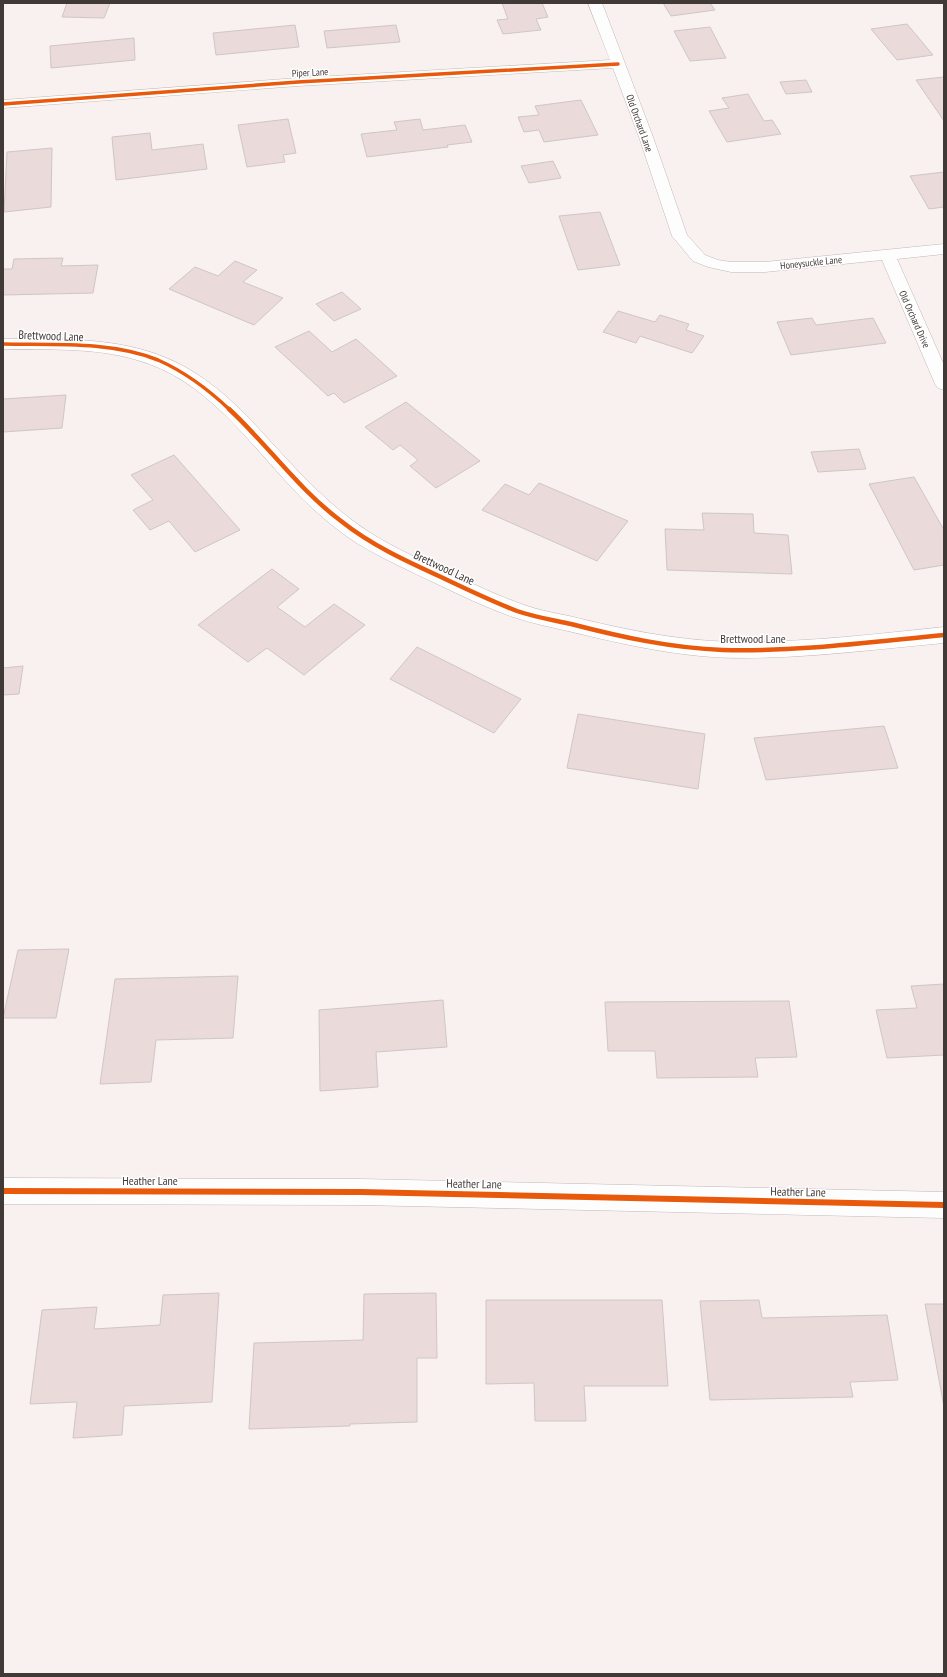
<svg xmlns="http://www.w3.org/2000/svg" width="947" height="1677" font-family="'PT Sans Narrow',sans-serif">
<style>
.building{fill:#eadad9;stroke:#cec7c6}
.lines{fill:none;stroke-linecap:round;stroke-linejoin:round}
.street-casing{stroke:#c0b9b6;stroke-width:1}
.street{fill:#fefdfd;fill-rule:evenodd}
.cycleway-far2-casing{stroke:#fff;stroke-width:5}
.cycleway-far1-casing{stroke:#fff;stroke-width:7}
.cycleway-casing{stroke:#fff;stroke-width:8}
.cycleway-far2{stroke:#e8590c;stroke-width:3.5}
.cycleway-far1{stroke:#e8590c;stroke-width:4.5}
.cycleway{stroke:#e8590c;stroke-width:6}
.labels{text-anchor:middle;stroke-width:3;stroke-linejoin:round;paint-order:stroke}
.far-street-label{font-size:10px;fill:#413936;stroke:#fff}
.street-label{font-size:12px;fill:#413936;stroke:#fff}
</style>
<rect width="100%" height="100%" fill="#f8f1ef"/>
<g class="building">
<path d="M 67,3 L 110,3 L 104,18 L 62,17 Z"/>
<path d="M 502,3 L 542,3 L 548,17 L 536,19 L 541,30 L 503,34 L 497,20 L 508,19 Z"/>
<path d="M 663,3 L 710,3 L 715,10 L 671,16 Z"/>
<path d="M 907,24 L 933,55 L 897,60 L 871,29 Z"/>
<path d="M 295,25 L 299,47 L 216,55 L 213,33 Z"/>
<path d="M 396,25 L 400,42 L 327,48 L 324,31 Z"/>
<path d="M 710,27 L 726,58 L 690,61 L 674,31 Z"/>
<path d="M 134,38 L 135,60 L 51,68 L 50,46 Z"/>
<path d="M 944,77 L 944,121 L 916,80 Z"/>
<path d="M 806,80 L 812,92 L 786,94 L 780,82 Z"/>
<path d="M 748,94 L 764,121 L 772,120 L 781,134 L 727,142 L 709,111 L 729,108 L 722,98 Z"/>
<path d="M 581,100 L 598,135 L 544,142 L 539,130 L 524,132 L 518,117 L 539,115 L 535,106 Z"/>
<path d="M 288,119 L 296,153 L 283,155 L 285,162 L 247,167 L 238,125 Z"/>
<path d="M 420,119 L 423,130 L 465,125 L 472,142 L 447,145 L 448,147 L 367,157 L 361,134 L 397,130 L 394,122 Z"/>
<path d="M 150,133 L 152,150 L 203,144 L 207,169 L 116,180 L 112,137 Z"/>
<path d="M 52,148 L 51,207 L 4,212 L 7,152 Z"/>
<path d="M 553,161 L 561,178 L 529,183 L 521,166 Z"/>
<path d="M 944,172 L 944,207 L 929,209 L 910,176 Z"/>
<path d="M 600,212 L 620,265 L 578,270 L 559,216 Z"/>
<path d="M 63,258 L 61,266 L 98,265 L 93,293 L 3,295 L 3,269 L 12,269 L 14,259 Z"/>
<path d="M 235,261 L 257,270 L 243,282 L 283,298 L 254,325 L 169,289 L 195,267 L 218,276 Z"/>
<path d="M 342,292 L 361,309 L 334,321 L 316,304 Z"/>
<path d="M 618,311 L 655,322 L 660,315 L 689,324 L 686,330 L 704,336 L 692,353 L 640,336 L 636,343 L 603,332 Z"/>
<path d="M 812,318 L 816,325 L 873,318 L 886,343 L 791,355 L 777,322 Z"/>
<path d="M 309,331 L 332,352 L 356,339 L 397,376 L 344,403 L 334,393 L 328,396 L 275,347 Z"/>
<path d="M 66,395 L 62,428 L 3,432 L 3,399 Z"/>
<path d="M 406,402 L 480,461 L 436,488 L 410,466 L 418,460 L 400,445 L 393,450 L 365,427 Z"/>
<path d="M 859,449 L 866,469 L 818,472 L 811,452 Z"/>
<path d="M 174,455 L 240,530 L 195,552 L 169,521 L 150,530 L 133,510 L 153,500 L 131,475 Z"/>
<path d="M 914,477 L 944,530 L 944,565 L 914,570 L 869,484 Z"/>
<path d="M 539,483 L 628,521 L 597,561 L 482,510 L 505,484 L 529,495 Z"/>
<path d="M 702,513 L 753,514 L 754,533 L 788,535 L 792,574 L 667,570 L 665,529 L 704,530 Z"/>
<path d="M 272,569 L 299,589 L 277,607 L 305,627 L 334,604 L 365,625 L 304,675 L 267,648 L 248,662 L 198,625 Z"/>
<path d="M 417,647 L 521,699 L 494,733 L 390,679 Z"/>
<path d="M 23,666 L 19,694 L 3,695 L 3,668 Z"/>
<path d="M 578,714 L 705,734 L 698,789 L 567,768 Z"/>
<path d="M 884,726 L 898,768 L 766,780 L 754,738 Z"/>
<path d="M 69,949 L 56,1018 L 3,1018 L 18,950 Z"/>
<path d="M 238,976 L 233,1038 L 156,1040 L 151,1082 L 100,1084 L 115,979 Z"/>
<path d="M 944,984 L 944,1055 L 887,1058 L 876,1010 L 917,1008 L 911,986 Z"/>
<path d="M 443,1000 L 447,1047 L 376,1052 L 378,1087 L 320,1091 L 319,1010 Z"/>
<path d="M 789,1001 L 797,1057 L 755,1058 L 758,1077 L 657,1078 L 655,1051 L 608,1051 L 605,1002 Z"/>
<path d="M 219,1293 L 212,1402 L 124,1406 L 122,1435 L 73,1438 L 77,1402 L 30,1404 L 42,1310 L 97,1307 L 94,1329 L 160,1325 L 163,1295 Z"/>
<path d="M 436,1293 L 437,1358 L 417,1358 L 417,1422 L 350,1424 L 350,1426 L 249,1429 L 254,1343 L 363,1340 L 364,1294 Z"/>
<path d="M 486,1300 L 662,1300 L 668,1386 L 584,1386 L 586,1421 L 535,1421 L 534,1383 L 486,1384 Z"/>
<path d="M 759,1300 L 762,1318 L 887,1315 L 898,1380 L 850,1382 L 853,1397 L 710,1400 L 700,1301 Z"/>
<path d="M 925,1304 L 944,1304 L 944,1407 Z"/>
</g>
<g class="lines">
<g class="street-casing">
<g id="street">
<path d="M 588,3 L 602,3 L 653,137 L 687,235 L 705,255 L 718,260 L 731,262 L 765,262 L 944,244 L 944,254 L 897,259 L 944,365 L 944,390 L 938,388 L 935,384 L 882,260 L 765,272 L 731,272 L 708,267 L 693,261 L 672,236 L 639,137 L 613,68 L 298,86 L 3,108 L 3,100 L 298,78 L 610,60 Z"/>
<path d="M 3,339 C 64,339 130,336 185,367 C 214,383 238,406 260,430 C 294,467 327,505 369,532 C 394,548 421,560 448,572 C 473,584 498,596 524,605 C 538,610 554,613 569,616 C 626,630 683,642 743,642 C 810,642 877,634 944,627 L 944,643 C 877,649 810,658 742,658 C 683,658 626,645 568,631 C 550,627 531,623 513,617 C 487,608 462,596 437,584 C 410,571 383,559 358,544 C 335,529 314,511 295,491 C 248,442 206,379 137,360 C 94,347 47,350 3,349 Z"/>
<path d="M 3,1178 L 361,1179 L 944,1192 L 944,1218 L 361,1205 L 3,1204 Z"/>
</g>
</g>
<use href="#street" class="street"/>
<g class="cycleway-far2-casing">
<g id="cycleway-far2">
<path d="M 3,104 L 298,82 L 618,64"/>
<path d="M 3,344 C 54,345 110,341 158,360 C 185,372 209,390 230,410"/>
</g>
</g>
<g class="cycleway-far1-casing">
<path id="cycleway-far1" d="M 229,409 C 268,445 298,489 341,521 C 371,545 406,561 441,577 C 466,589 491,601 517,611 C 534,617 553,620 571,624 C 621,637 671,648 723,650 C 797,652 871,642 944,635"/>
</g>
<g class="cycleway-casing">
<path id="cycleway" d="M 3,1191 L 361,1192 L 944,1205"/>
</g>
<use href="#cycleway-far2" class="cycleway-far2"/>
<use href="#cycleway-far1" class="cycleway-far1"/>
<use href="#cycleway" class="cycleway"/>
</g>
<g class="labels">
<g class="far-street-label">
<text transform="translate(310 72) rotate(-3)" y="4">Piper Lane</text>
<text transform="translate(640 123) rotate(70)" y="4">Old Orchard Lane</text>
<text transform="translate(811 262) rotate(-6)" y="4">Honeysuckle Lane</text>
<text transform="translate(915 319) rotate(66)" y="4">Old Orchard Drive</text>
</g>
<g class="street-label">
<text transform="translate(51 336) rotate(2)" y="4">Brettwood Lane</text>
<text transform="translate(444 568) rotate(25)" y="4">Brettwood Lane</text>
<text x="753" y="643">Brettwood Lane</text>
<text x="150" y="1185">Heather Lane</text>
<text transform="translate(474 1184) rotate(1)" y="4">Heather Lane</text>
<text transform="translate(798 1192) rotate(1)" y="4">Heather Lane</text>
</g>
</g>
<rect width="947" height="1677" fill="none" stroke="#413936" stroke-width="8"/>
</svg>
